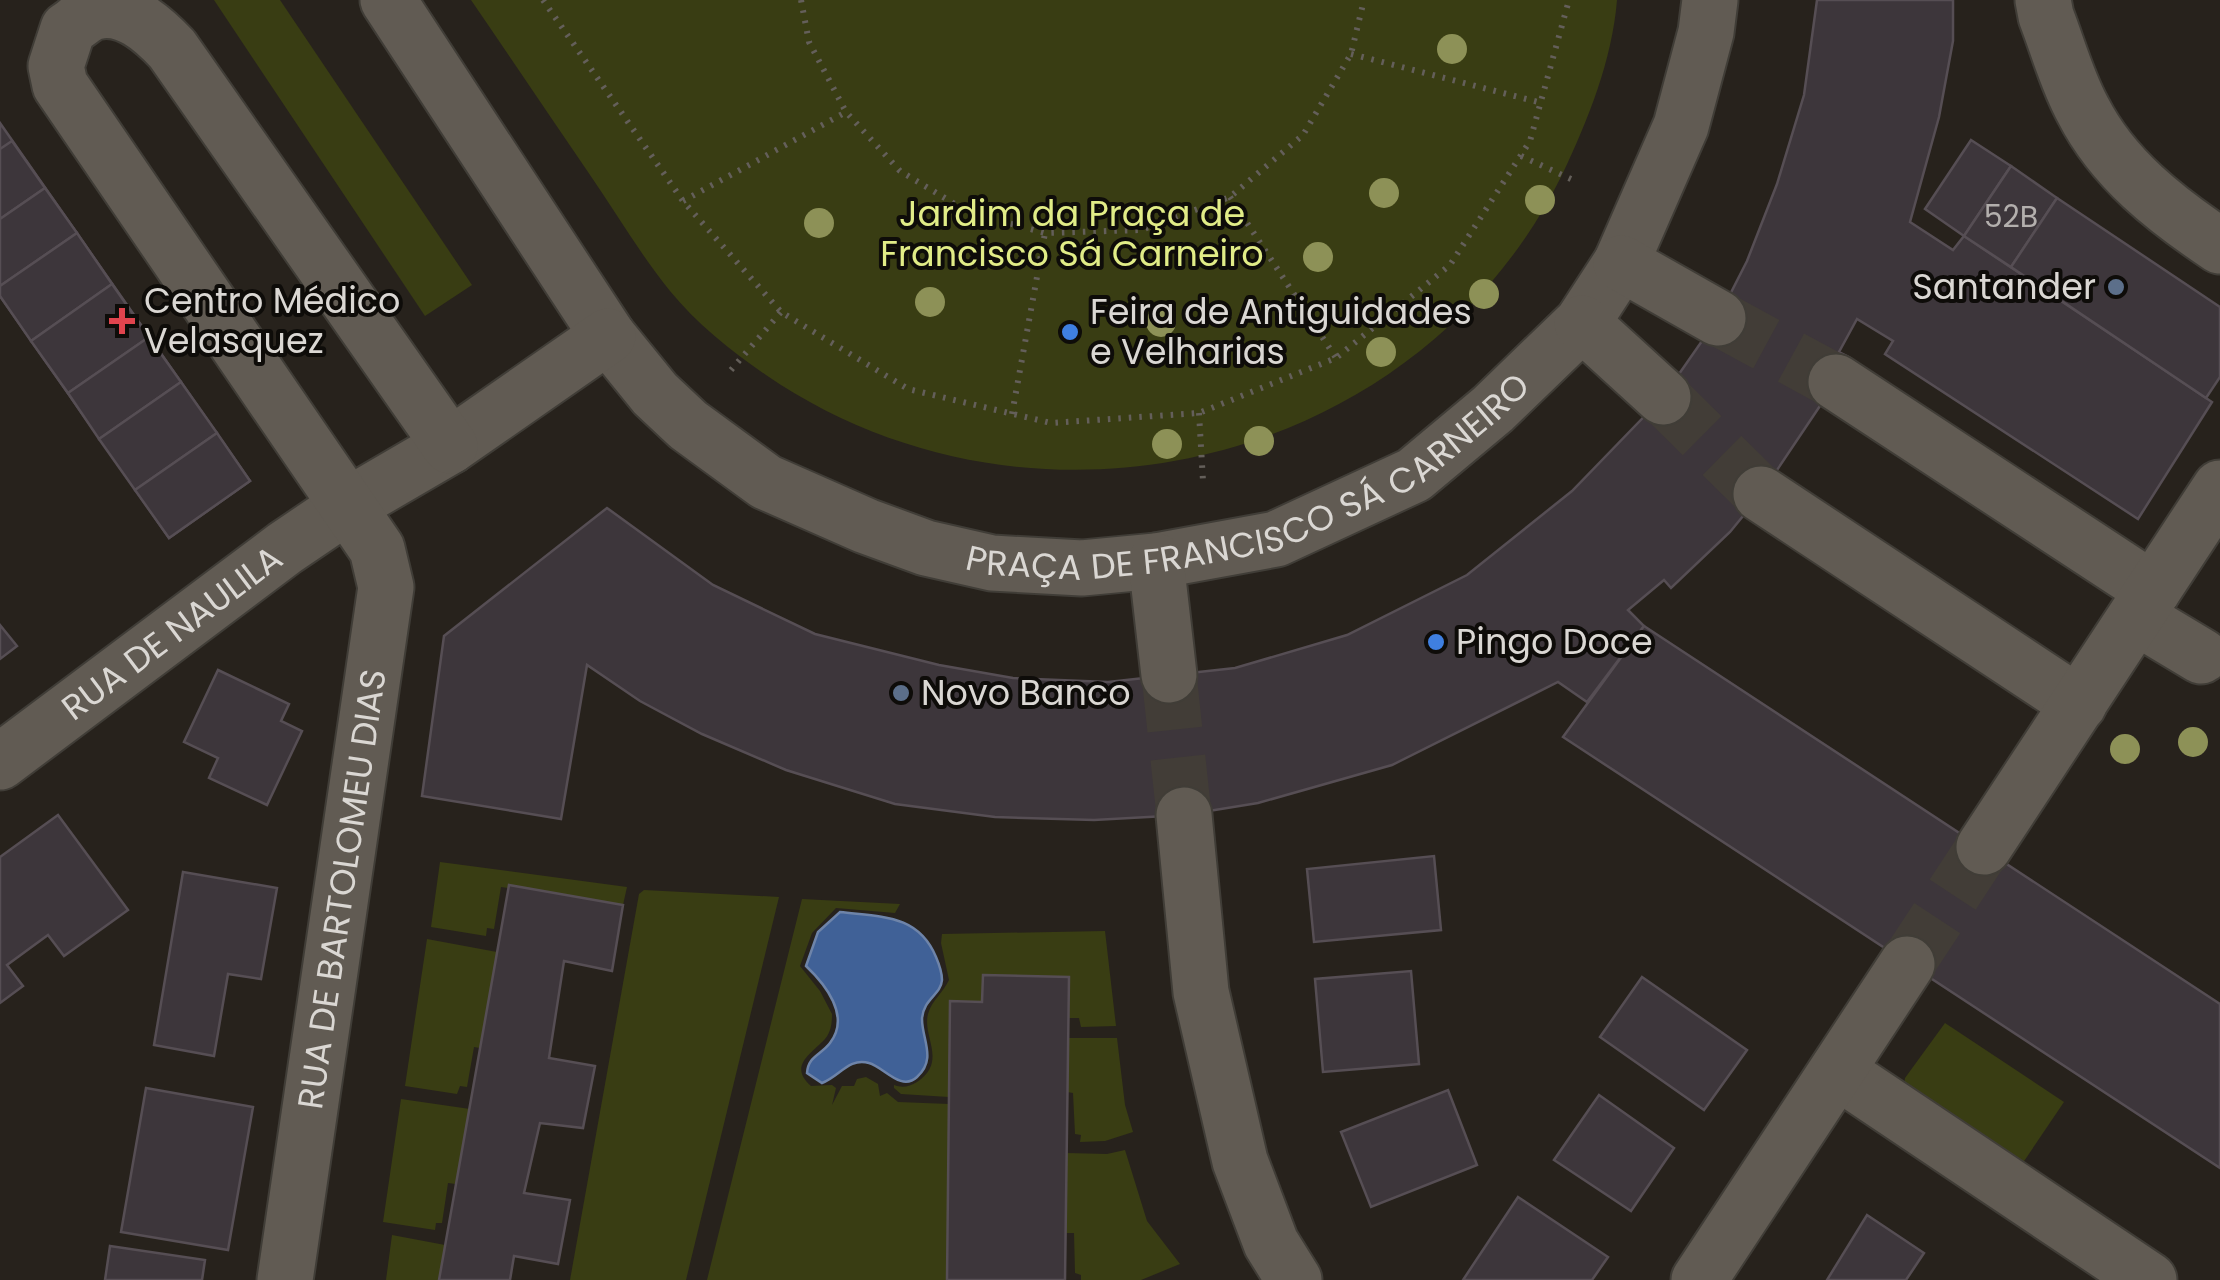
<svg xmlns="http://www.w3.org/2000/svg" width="2220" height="1280" font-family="Poppins,sans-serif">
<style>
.green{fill:#393d13}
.water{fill:#406197;stroke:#6e84a9;stroke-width:2.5}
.building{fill:#3d363b;stroke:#564e54;stroke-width:2.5}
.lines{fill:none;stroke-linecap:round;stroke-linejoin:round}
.minor-tunnel{stroke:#423d37;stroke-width:55;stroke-dasharray:55 28;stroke-linecap:butt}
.minor-casing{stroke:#403d37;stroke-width:59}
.path{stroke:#645f5a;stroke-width:6;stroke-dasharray:2.5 8;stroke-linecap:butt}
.minor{stroke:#615b53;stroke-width:55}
.tree{fill:#8d9157}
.service-dot{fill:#5c6f8a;stroke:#0e0c09;stroke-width:4}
.health-dot{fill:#e0444e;stroke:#0e0c09;stroke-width:4}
.shop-dot{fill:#3f7fe0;stroke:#0e0c09;stroke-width:4}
.labels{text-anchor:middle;stroke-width:8;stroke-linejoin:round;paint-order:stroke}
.number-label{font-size:30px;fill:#b3afad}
.park-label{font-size:35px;fill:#e1ec87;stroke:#0e0c09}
.poi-label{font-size:35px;fill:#dad7d3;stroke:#0e0c09;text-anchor:start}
.street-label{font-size:35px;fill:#dad7d3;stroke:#0e0c09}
</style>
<rect width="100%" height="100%" fill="#27221c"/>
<g class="green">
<path d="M 214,0 L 280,0 L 472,285 L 425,316 Z"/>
<path d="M 471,0 L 1617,0 C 1612,61 1588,120 1562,175 C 1417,468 1033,558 766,375 C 732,352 696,323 670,291 C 640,254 615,211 588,172 C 549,115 510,57 471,0 Z"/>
<path d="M 440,862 L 627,887 L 623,905 L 509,885 L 508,888 L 501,887 L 494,929 L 487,928 L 486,936 L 431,927 Z"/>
<path d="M 644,890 L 779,897 L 686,1280 L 570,1280 L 639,894 Z"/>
<path d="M 802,899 L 900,904 L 895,913 L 836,908 L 812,933 L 800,966 L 820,991 L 832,1014 C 832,1023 831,1032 825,1039 C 811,1054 788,1066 811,1086 L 832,1085 L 836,1088 L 832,1105 L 842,1086 L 854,1086 L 857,1079 L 866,1077 L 878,1084 L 880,1096 L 887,1093 L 898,1102 L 949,1104 L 947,1280 L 707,1280 Z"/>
<path d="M 1105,931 L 1116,1026 L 1081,1027 L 1079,1018 L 1069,1018 L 1069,977 L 983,975 L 982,1002 L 950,1002 L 949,1097 L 901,1094 L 894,1088 L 894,1085 C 902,1088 909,1087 917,1082 C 948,1061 922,1037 928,1014 C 932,1000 943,993 949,980 L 941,943 L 942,934 Z"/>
<path d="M 427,939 L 497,952 L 480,1048 L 474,1047 L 467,1087 L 460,1086 L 457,1094 L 405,1086 Z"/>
<path d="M 1945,1023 L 2064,1102 L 2016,1173 L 1903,1091 L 1905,1078 Z"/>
<path d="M 1068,1038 L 1117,1038 L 1125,1105 L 1133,1132 L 1105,1141 L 1080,1142 L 1081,1135 L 1075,1134 L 1073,1093 L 1067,1092 Z"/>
<path d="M 401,1099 L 470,1109 L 456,1184 L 448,1183 L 442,1223 L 436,1223 L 435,1230 L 383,1222 Z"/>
<path d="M 1125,1150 L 1147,1221 L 1180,1264 L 1141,1280 L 1081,1280 L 1081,1275 L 1075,1273 L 1074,1233 L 1066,1233 L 1066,1153 L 1107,1154 Z"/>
<path d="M 392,1235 L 445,1245 L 439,1280 L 386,1280 Z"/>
</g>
<path class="water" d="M 840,912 C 881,917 918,914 936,957 C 939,964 942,972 942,980 C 941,995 923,999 922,1019 C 922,1040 937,1059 917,1077 C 901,1092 884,1067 869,1063 C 849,1057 839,1077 822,1083 L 807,1073 C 808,1056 821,1055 830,1043 C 851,1016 825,984 806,966 L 818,932 Z"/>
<g class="building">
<path d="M 1817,0 L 1953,0 L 1953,41 L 1939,117 L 1910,222 L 1953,250 L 1964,236 L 2212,402 L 2138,519 L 1885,354 L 1893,341 L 1857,319 L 1839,352 L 1849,357 L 1836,382 L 1761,494 L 1730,532 L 1671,588 L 1664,580 L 1628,610 L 1644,626 L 1587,702 L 1558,682 L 1392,765 L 1258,803 L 1184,815 L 1094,820 L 995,817 L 895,804 L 786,770 L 702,734 L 640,701 L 587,665 L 561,819 L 422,796 L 444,636 L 607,508 L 713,585 L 815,634 L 939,665 L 1013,678 L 1108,682 L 1235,668 L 1347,635 L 1467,575 L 1572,491 L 1663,397 L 1718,318 L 1747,261 L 1777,184 L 1804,95 Z"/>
<path d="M 0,123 L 250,481 L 169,538 L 0,296 Z"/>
<path d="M 1971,140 L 2011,166 L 1964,236 L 1925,209 Z"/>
<path d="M 12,141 L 45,188 L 0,219 L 0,149 Z"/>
<path d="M 2011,166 L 2057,198 L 2011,267 L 1964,236 Z"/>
<path d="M 45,188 L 77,233 L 0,286 L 0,219 Z"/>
<path d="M 2057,198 L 2220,307 L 2220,377 L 2206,398 L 2011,267 Z"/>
<path d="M 77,233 L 112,284 L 31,341 L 0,296 L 0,286 Z"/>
<path d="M 112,284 L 149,337 L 68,393 L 31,341 Z"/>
<path d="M 149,337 L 181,382 L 99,439 L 68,393 Z"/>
<path d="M 181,382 L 217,433 L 135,490 L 99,439 Z"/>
<path d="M 217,433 L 250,481 L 169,538 L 135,490 Z"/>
<path d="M 0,625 L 17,646 L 0,659 Z"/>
<path d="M 1644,626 L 2220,1004 L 2220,1168 L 1563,737 Z"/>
<path d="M 218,670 L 289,704 L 281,721 L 302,731 L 267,805 L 209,778 L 218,758 L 184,742 Z"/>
<path d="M 58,815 L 128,910 L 64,956 L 48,935 L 7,965 L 23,986 L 0,1003 L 0,857 Z"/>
<path d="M 1434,856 L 1441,930 L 1314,942 L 1307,869 Z"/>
<path d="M 183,872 L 277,888 L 261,979 L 228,974 L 214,1056 L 154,1045 Z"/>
<path d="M 509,885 L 623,905 L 612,971 L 564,961 L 549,1058 L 595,1066 L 583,1128 L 540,1123 L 524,1193 L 570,1200 L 558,1264 L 514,1256 L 510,1280 L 439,1280 Z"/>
<path d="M 1411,971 L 1419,1064 L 1323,1072 L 1315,979 Z"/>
<path d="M 983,975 L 1069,977 L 1065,1280 L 947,1280 L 950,1001 L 982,1002 Z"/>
<path d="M 1642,977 L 1747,1050 L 1704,1110 L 1600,1037 Z"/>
<path d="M 146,1088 L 253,1107 L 228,1250 L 121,1232 Z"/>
<path d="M 1448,1090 L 1477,1165 L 1371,1207 L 1341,1132 Z"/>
<path d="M 1599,1095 L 1674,1148 L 1631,1211 L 1554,1160 Z"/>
<path d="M 1518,1197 L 1608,1257 L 1592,1280 L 1463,1280 Z"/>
<path d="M 1867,1215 L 1924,1253 L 1906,1280 L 1827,1280 Z"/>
<path d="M 110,1246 L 205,1260 L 202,1280 L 105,1280 Z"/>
</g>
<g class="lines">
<g class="minor-tunnel">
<path d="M 1718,318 L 1836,382"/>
<path d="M 1663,397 L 1761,494"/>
<path d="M 1169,675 L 1184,815"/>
<path d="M 1907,964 L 1984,847"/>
</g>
<g class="minor-casing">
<g id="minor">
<path id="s1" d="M 388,0 L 608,336 L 655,394 L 688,425 L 766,482 L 866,526 L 926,548 L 992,563 L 1082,568 L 1156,561 L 1276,539 L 1414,475 L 1493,409 L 1582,323 L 1621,263 L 1681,126 L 1706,32 L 1710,0"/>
<path d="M 2043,0 L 2046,16 C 2058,47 2067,81 2083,110 C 2113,169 2166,210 2220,246"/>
<path d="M 1621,263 L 1718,318"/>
<path d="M 1582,323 L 1663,397"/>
<path d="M 1836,382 L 2153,590"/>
<path d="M 1761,494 L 2079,704"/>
<path d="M 1156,561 L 1169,675"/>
<path d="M 2136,617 L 2201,656"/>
<path id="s2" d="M 0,762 L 285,548 L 347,506 L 450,446 L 608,336"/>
<path d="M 1184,815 L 1201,992 L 1240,1161 L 1271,1243 L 1294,1280"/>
<path d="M 1984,847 L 2220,488"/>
<path d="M 1837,1071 L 2149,1280"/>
<path id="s3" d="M 285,1280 L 386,587 L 377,549 L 60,85 L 56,66 L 68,29 C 76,24 86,14 95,12 C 126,4 153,29 172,49 L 450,446"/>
<path d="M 1699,1280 L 1907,964"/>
</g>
</g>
<g class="path">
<path d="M 543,0 L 683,201 L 781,312 L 908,389 L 1051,423 L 1199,413 L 1336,358 L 1450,265 L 1530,141 L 1569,0"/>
<path d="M 801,0 L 809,42 L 846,112 L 900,171 L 968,212 L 1045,233 L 1141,230 L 1230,197 L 1303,135 L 1351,54 L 1364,0"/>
<path d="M 1351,54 L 1542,103"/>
<path d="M 1521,156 L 1573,180"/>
<path d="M 1230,197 L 1336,358"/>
<path d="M 683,201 L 846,112"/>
<path d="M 731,370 L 781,312"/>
<path d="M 1199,413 L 1203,481"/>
<path d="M 1012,414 L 1045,233"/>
</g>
<use href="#minor" class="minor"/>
</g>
<g class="tree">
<circle cx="1452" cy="49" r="15"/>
<circle cx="1384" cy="193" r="15"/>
<circle cx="1540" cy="200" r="15"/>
<circle cx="819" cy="223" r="15"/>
<circle cx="1318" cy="257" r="15"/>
<circle cx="1484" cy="294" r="15"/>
<circle cx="930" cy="302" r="15"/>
<circle cx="1161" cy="322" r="15"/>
<circle cx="1381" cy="352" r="15"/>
<circle cx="1259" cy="441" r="15"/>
<circle cx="1167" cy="444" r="15"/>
<circle cx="2193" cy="742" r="15"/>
<circle cx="2125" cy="749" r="15"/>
</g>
<g class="service-dot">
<circle cx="2116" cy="287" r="10"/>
<circle cx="901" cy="693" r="10"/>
</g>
<path class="health-dot" d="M117 306h10v10h10v10h-10v10h-10v-10h-10v-10h10z"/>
<g class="shop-dot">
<circle cx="1070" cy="332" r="10"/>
<circle cx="1436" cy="642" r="10"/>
</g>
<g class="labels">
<g class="number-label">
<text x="2011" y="227">52B</text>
</g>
<g class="park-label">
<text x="1072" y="226">Jardim da Praça de<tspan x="1072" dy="40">Francisco Sá Carneiro</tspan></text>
</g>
<g class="poi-label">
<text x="2096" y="299" text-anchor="end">Santander</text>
<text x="144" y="313">Centro Médico<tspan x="144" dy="40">Velasquez</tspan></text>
<text x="1090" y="324">Feira de Antiguidades<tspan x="1090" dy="40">e Velharias</tspan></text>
<text x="1456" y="654">Pingo Doce</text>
<text x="921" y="705">Novo Banco</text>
</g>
<g class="street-label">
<text dy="12" stroke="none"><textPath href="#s1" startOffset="1138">PRAÇA DE FRANCISCO SÁ CARNEIRO</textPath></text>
<text dy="12" stroke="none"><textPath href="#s2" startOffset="215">RUA DE NAULILA</textPath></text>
<text dy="12" stroke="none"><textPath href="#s3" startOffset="395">RUA DE BARTOLOMEU DIAS</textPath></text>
</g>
</g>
</svg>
